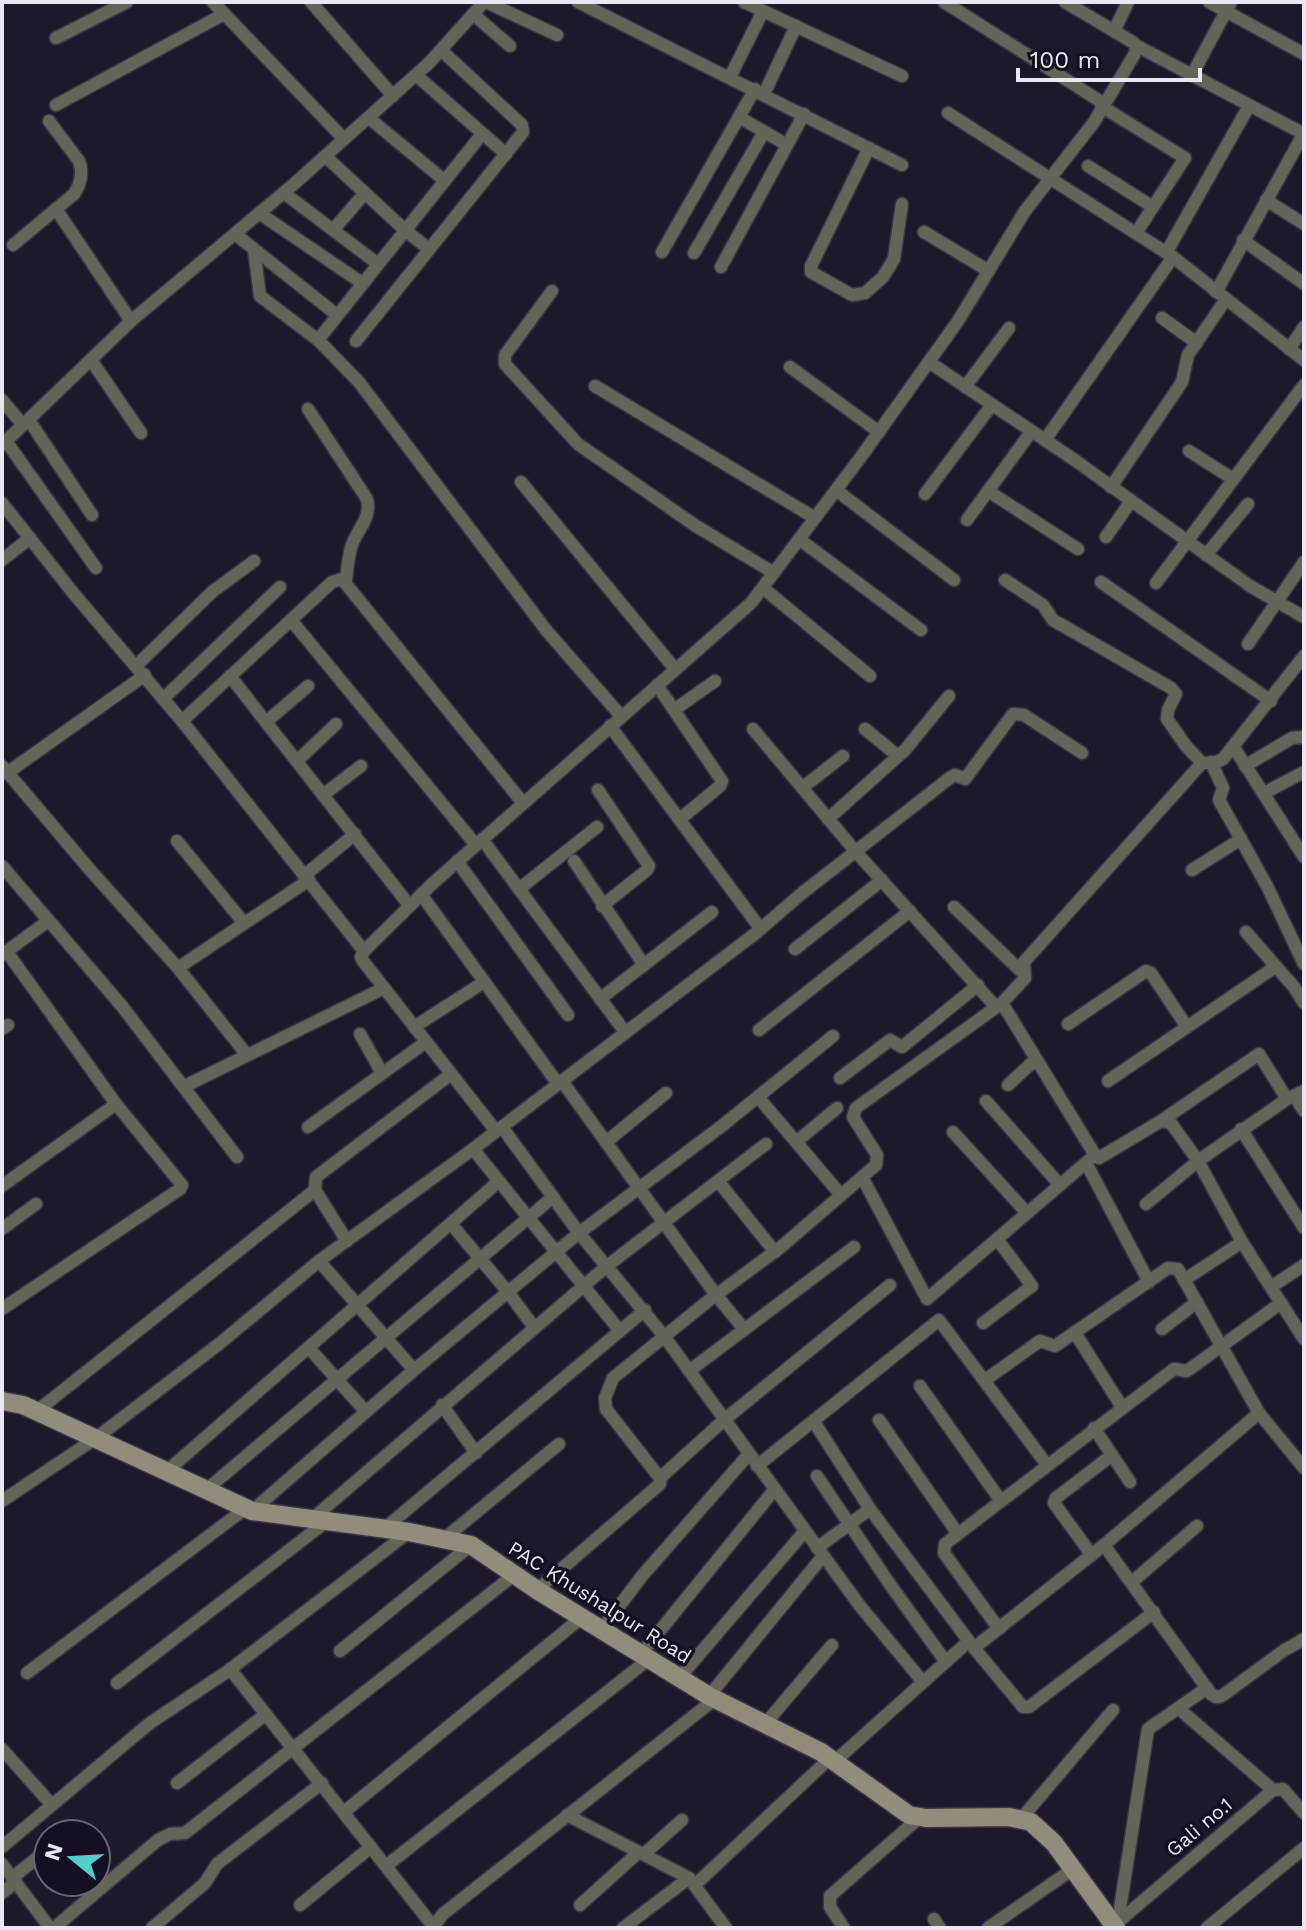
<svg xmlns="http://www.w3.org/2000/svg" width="1306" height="1930" font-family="'Work Sans',sans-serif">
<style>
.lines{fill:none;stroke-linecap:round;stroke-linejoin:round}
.street-casing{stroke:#3b3547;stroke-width:15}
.secondary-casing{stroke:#3b3547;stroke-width:21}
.street{stroke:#666359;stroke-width:12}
.secondary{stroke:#918c7c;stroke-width:18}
.labels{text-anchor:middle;stroke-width:7;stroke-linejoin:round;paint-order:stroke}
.street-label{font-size:20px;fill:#eae6f3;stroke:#150f21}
</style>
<rect width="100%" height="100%" fill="#1e182b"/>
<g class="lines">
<g class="street-casing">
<g id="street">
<path d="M 213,2 L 344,139"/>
<path d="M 311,2 L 393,96"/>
<path d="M 486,2 L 557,35"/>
<path d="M 578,2 L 902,165"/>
<path d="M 744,2 L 902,76"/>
<path d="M 944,2 L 1103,103"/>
<path d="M 1065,2 L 1114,31"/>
<path d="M 1209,2 L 1304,54"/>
<path d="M 473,14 L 510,46"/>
<path d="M 56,38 L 127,2"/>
<path d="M 1137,46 L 1304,134"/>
<path d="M 416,75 L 506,154"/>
<path d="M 1192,75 L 1231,2"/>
<path d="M 730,77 L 763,11"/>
<path d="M 764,94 L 796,26"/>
<path d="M 56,105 L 224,14"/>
<path d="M 1101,106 L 1185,158 L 1136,233"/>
<path d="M 948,113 L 1173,257 L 1304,360"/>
<path d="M 739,117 L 787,145"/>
<path d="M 369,118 L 445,181"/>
<path d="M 869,148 L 811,266 L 811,272 L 852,295 L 865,293 L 883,277 L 894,259 L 902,204"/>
<path d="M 325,156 L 406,231 L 429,249"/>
<path d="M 1088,166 L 1153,207"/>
<path d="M 284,193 L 378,264"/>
<path d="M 1266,200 L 1304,224"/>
<path d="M 56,209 L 131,321"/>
<path d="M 259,213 L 362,283"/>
<path d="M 333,230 L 365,193"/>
<path d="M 924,232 L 989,271"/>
<path d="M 235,234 L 337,315"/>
<path d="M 1243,240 L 1304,284"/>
<path d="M 13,245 L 74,194 C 81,184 83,172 79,161 L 49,121"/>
<path d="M 254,249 L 260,296 L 318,340 L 359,382 L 546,630 L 621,716"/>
<path d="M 662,252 L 755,89"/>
<path d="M 694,253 L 764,132"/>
<path d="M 1166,253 L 1249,106"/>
<path d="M 721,267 L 804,114"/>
<path d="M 552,291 L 505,355 L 505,364 L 578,444 L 696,526 L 774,573"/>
<path d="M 1216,292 L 1304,133"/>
<path d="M 1162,318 L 1197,343"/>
<path d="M 318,340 L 482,134"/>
<path d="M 356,341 L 523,132 L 522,125 L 441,50"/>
<path d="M 1289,349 L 1304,327"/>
<path d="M 91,360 L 141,433"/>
<path d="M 929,362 L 1076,461 L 1250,586 L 1304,617"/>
<path d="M 790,367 L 879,432"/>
<path d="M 595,386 L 815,518"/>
<path d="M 965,387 L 1009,328"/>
<path d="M 2,400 L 23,425"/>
<path d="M 308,409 L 367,499 C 372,519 356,530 351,548 C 348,559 347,570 346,581"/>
<path d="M 29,420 L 92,515"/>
<path d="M 1045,440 L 1173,257"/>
<path d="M 6,441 L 96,568"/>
<path d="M 2,445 L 131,321 L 294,184 L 429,63 L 484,2"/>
<path d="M 1189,451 L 1233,479"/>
<path d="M 521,482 L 675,669"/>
<path d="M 1111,487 L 1182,382 L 1188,355 L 1226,299"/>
<path d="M 836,490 L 954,580"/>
<path d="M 988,491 L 1078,549"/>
<path d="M 925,494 L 991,406"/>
<path d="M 2,503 L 74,594 L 182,721 L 364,951"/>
<path d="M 967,520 L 1031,432"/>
<path d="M 1106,537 L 1131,501"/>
<path d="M 799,539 L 921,630"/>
<path d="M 1206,555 L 1248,504"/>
<path d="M 2,560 L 30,538"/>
<path d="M 1005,580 L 1043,605 L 1053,620 L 1171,688 L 1176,694 L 1168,710 L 1167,719 L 1186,746 L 1202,763"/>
<path d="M 1101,582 L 1271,701"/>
<path d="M 1156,583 L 1304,385"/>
<path d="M 763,588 L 870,676"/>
<path d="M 291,620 L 476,845"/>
<path d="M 1248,644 L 1304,562"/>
<path d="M 137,665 L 212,592 L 254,561"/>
<path d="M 230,676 L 409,905"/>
<path d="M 657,685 L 722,781 L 720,786 L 680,819"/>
<path d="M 164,698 L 280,587"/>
<path d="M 674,710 L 715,681"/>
<path d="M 182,721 L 332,582 L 342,579 L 523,803"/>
<path d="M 266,722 L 308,686"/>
<path d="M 610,726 L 760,928"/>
<path d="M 753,729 L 856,852 L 996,1007"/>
<path d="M 865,729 L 898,756"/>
<path d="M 1233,746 L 1304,857"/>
<path d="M 297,761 L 336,724"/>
<path d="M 1211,762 L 1223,788 L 1219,800 L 1267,886 L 1304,964"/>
<path d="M 2,766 L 91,871 L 178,968 L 247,1055"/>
<path d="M 1245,766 L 1292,738 L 1304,737"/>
<path d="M 7,773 L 145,675"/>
<path d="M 802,788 L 843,756"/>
<path d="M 598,790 L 649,866 L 647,870 L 602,906"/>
<path d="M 1264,793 L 1304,772"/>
<path d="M 323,795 L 361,766"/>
<path d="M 828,819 L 905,750 L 949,696"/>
<path d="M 482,839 L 625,1032"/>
<path d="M 177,841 L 244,923"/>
<path d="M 457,861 L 568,1015"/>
<path d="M 574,861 L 644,965"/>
<path d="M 2,866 L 121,1005 L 237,1157"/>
<path d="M 1192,870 L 1241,839"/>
<path d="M 305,875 L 355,834"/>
<path d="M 519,889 L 597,827"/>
<path d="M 421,894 L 558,1084"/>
<path d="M 954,907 L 1024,974"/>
<path d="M 1246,932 L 1294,987 L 1304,1003"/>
<path d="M 795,949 L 882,880"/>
<path d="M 2,955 L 48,921"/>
<path d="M 178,968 L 309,880"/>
<path d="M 600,999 L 712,912"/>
<path d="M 1002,1003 L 1095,1155 L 1099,1158 L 1161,1121 L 1171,1123 L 1198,1161 L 1287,1099 L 1304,1091"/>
<path d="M 1068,1024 L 1146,971 L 1151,973 L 1187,1027"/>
<path d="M 414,1027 L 484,982"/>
<path d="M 2,1029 L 8,1025"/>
<path d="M 759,1030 L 910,911"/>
<path d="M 360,1034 L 382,1073"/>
<path d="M 840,1078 L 890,1040 L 902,1047 L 978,985"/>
<path d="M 562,1081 L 716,1295 L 744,1329"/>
<path d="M 1108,1081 L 1275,967"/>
<path d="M 1008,1085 L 1036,1059"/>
<path d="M 185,1086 L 384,988"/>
<path d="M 758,1097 L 841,1195"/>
<path d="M 1295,1097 L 1304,1111"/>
<path d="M 986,1101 L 1060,1185"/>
<path d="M 1161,1121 L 1259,1054 L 1287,1099"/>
<path d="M 308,1127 L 426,1042"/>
<path d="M 502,1127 L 579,1233 L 664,1336 L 860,1606 L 923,1682"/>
<path d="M 1241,1129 L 1304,1228"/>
<path d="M 496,1131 L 363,961 L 361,957 L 364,951 L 432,884 L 751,603 L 863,454 L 958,321 L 1025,211 L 1094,122 L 1137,50 L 1134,43 L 1114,31 L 1128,2"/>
<path d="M 953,1132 L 1027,1213"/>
<path d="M 606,1142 L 666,1093"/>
<path d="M 796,1142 L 837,1108"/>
<path d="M 473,1149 L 620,1331"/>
<path d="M 1086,1163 L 1149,1282"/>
<path d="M 862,1177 L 927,1299 L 1095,1155"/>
<path d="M 718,1181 L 775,1252"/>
<path d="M 2,1186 L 116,1104"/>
<path d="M 1146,1204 L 1198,1161 L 1242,1242 L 1304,1339"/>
<path d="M 452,1225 L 508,1292 L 534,1327"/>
<path d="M 2,1229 L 36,1204"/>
<path d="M 347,1241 L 315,1190 L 316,1177 L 451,1074"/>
<path d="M 319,1261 L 414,1370"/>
<path d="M 1184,1280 L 1242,1242"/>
<path d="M 1271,1287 L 1304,1265"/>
<path d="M 2,1309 L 180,1189 L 182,1185 L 116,1104 L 7,952"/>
<path d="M 983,1323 L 1032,1286 L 997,1239"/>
<path d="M 1162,1329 L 1197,1302"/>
<path d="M 1075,1333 L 1122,1407"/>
<path d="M 309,1348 L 366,1412"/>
<path d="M 689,1371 L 854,1247"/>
<path d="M 985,1380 L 1040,1341 L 1055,1346 L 1168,1268 L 1178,1269 L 1259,1413 L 1304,1468"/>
<path d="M 920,1386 L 1001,1501"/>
<path d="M 442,1405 L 476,1453"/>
<path d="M 37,1411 L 315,1190"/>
<path d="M 879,1420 L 958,1534"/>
<path d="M 814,1422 L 870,1509 L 974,1648 L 1023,1707 L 1029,1707 L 1154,1612"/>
<path d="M 1094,1428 L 1130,1482"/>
<path d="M 757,1466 L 939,1320 L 1047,1465"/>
<path d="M 167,1471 L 498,1182"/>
<path d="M 817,1476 L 891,1586 L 946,1662"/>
<path d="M 660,1478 L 724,1420 L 890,1285"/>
<path d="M 206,1490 L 553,1197"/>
<path d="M 2,1501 L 96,1438 L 219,1344 L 319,1261 L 473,1149 L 756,933 L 801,894 L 951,777 L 955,775 L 965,779 L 1013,714 L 1024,715 L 1082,753"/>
<path d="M 252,1511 L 414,1370 L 579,1233 L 723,1125 L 833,1036"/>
<path d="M 312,1519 L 607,1266 L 766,1144"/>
<path d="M 385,1528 L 645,1310"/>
<path d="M 445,1538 L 559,1444"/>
<path d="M 1104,1545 L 1211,1694 L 1216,1697 L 1222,1696 L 1283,1651 L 1304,1639"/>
<path d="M 817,1548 L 870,1509"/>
<path d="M 1091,1554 L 1054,1503 L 1056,1498 L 1112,1455"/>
<path d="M 1132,1582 L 1197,1526"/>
<path d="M 537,1590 L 660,1484 L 660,1478 L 606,1409 L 605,1398 L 613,1378 L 708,1301 L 781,1247 L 876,1165 L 877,1155 L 853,1117 L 856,1108 L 1002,1003 L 1025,978 L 1024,962 L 1202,763 L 1214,763 L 1223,759 L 1304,656"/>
<path d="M 999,1629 L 944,1553 L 945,1544 L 1174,1369 L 1187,1371 L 1281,1303"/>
<path d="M 601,1630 L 642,1576 L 749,1454"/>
<path d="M 974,1648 L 1104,1545 L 1259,1413"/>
<path d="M 340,1651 L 471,1545"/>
<path d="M 641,1654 L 775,1489"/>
<path d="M 230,1669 L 433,1926"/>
<path d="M 27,1673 L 246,1508"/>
<path d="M 679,1678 L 805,1531"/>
<path d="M 117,1683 L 327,1521"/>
<path d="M 709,1696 L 823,1556"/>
<path d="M 1178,1708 L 1273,1790"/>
<path d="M 765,1724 L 832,1645"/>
<path d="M 2,1749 L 52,1805"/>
<path d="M 834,1762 L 969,1641"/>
<path d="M 177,1783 L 266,1714"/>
<path d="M 344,1812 L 581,1618"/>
<path d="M 567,1815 L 689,1878 L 726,1928"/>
<path d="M 1021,1819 L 1113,1710"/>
<path d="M 2,1847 L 150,1723 L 228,1671 L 409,1532"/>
<path d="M 644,1854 L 682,1820"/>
<path d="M 2,1864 L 50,1928"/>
<path d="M 386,1866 L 649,1659"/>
<path d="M 12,1878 L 48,1849"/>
<path d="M 695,1885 L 829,1759"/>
<path d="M 2,1893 L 16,1882"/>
<path d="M 300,1905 L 371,1847"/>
<path d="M 580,1905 L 639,1852"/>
<path d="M 934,1919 L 940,1928"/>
<path d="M 1118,1922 L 1273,1790 L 1283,1789 L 1304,1813"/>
<path d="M 54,1928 L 158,1840 L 170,1834 L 185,1833 L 514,1575"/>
<path d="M 152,1928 L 205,1883 L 217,1864 L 322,1783"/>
<path d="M 432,1928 L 443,1914 L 715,1699"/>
<path d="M 623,1928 L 689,1878"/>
<path d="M 844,1928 L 830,1907 L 830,1896 L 920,1817"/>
<path d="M 988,1928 L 1073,1869"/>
<path d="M 1117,1928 L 1148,1729 L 1207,1688"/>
<path d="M 1207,1928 L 1304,1848"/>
</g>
</g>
<g class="secondary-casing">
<path id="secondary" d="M 2,1401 L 23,1405 L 252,1511 L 409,1532 L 471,1545 L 537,1590 L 709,1696 L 821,1752 L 909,1815 L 926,1818 L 1009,1817 L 1031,1822 L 1054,1843 L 1116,1928"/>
</g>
<use href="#street" class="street"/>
<use href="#secondary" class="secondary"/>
</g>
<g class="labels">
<g class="street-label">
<text transform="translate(600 1602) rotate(32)" y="7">PAC Khushalpur Road</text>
<text transform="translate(1199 1827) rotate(-40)" y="7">Gali no.1</text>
</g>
</g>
<rect width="1306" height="1930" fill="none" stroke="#eae6f3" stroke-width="8"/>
<g transform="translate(72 1858) rotate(288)"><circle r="38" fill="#150f21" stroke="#6a6575" stroke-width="2"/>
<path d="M0-6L14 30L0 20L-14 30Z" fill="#52cdcb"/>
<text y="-12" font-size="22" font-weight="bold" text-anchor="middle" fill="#eae6f3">N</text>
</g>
<path d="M1018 68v12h182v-12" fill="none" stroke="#eae6f3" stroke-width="4"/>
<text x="1030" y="68" font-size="24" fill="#eae6f3" stroke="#150f21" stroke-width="6" paint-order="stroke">100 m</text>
</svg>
